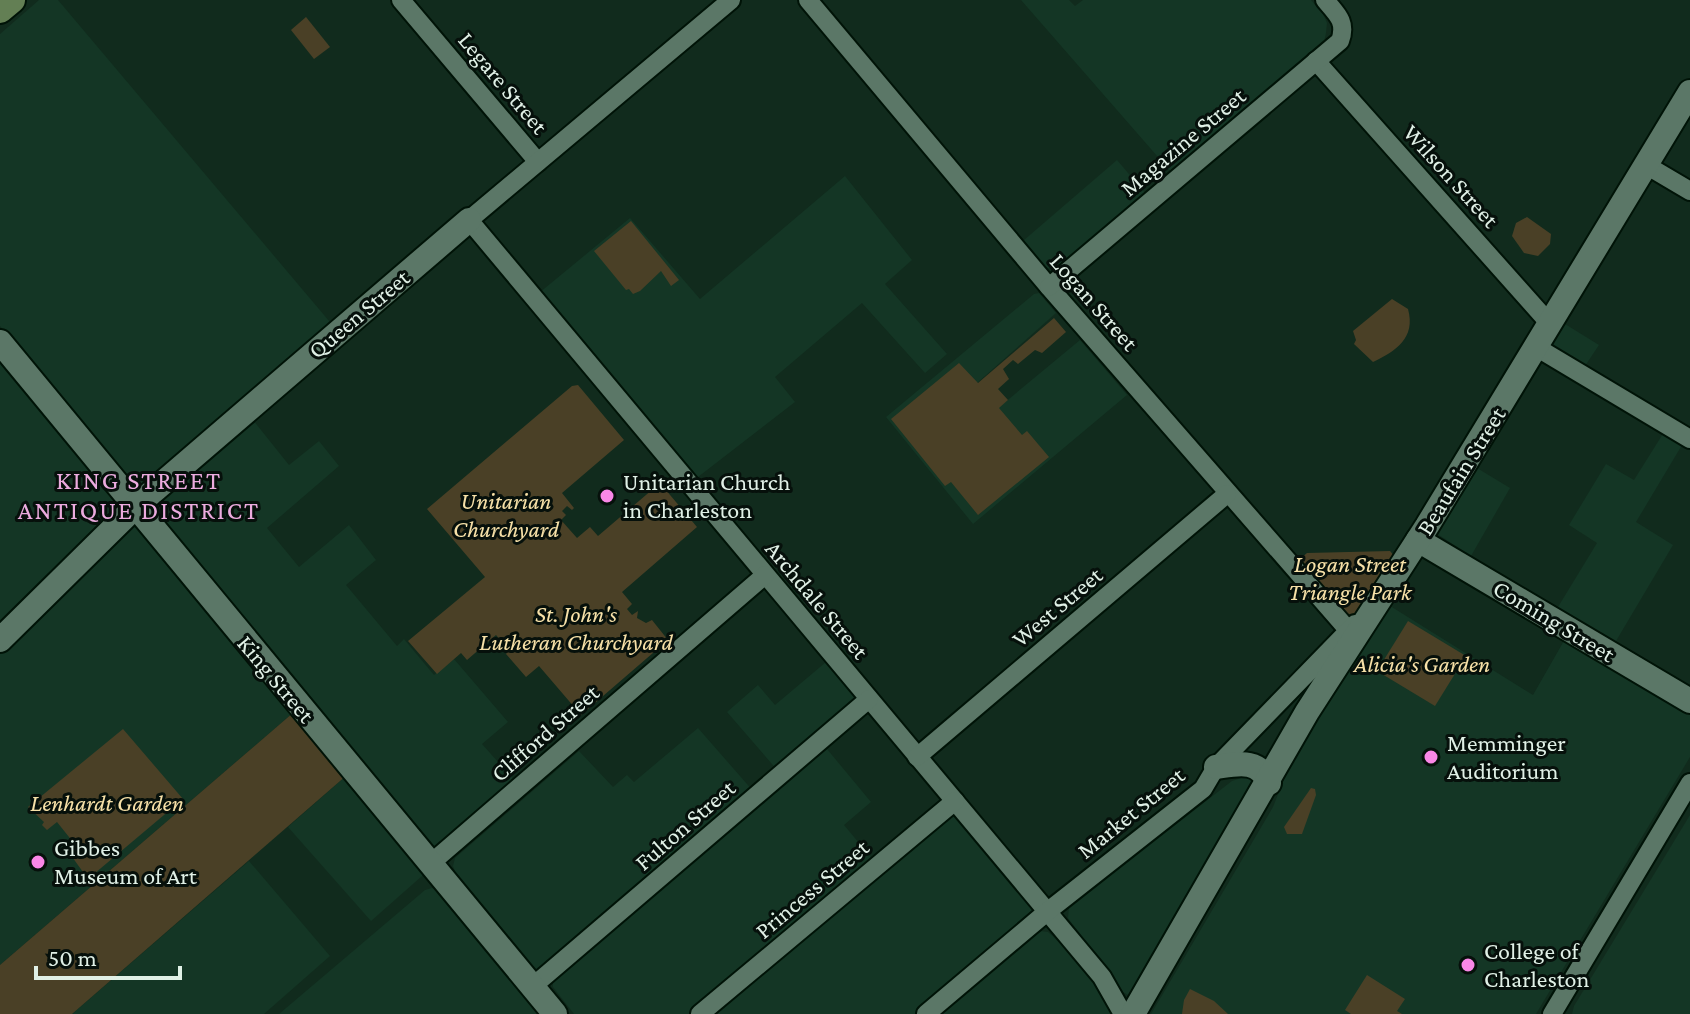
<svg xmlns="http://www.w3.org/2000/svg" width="1690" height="1014" font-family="'Crimson Pro',serif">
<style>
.built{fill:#143625}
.green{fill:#4a4026}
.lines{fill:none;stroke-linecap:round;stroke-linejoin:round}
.minor-casing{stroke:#001307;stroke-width:22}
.tertiary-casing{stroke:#001307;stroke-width:28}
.secondary-casing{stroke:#001307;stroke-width:30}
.minor{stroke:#5b7767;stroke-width:18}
.tertiary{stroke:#5b7767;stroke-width:24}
.secondary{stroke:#637f54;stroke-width:26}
.poi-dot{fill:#fa87e7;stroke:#06100b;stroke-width:3}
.labels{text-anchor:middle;stroke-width:6;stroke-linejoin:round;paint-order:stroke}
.street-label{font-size:24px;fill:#e0f0e6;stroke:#06100b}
.poi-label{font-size:24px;fill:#e0f0e6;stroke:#06100b;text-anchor:start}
.park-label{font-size:24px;font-style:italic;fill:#f7e1a8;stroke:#06100b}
.neighbourhood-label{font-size:26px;letter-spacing:2px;fill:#ebabde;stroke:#06100b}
</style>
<rect width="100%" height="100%" fill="#112b1d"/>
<g class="built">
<path d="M 39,0 L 58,0 L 335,328 L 139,489 L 0,326 L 0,34 Z"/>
<path d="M 1021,0 L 1069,0 L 1075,6 L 1083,0 L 1311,0 L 1323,14 L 1327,23 L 1326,33 L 1324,42 L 1318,50 L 1171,172 Z"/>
<path d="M 1117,160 L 1145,193 L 1060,265 L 1052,269 L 1045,267 L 1023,241 Z"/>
<path d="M 845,176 L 912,260 L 885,284 L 947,354 L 925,373 L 862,303 L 775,377 L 795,402 L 698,477 L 539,293 L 630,218 L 700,299 Z"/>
<path d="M 1039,293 L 1056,313 L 977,383 L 998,408 L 1080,340 L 1127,395 L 973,524 L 886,417 L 1034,294 Z"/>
<path d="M 1565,324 L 1599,345 L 1581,372 L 1551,346 Z"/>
<path d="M 0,358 L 120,507 L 0,629 Z"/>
<path d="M 253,420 L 289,465 L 319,441 L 339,466 L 267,528 L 299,567 L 349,525 L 376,560 L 346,585 L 397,646 L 404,639 L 434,675 L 454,659 L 508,722 L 482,744 L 516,782 L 439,847 L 431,847 L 162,522 L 158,514 L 157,505 L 164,496 Z"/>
<path d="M 1666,429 L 1685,440 L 1636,522 L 1673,545 L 1616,641 L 1558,607 L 1597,543 L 1569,525 L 1606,464 L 1634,480 Z"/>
<path d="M 1477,468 L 1510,488 L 1471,556 L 1439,535 L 1440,525 Z"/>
<path d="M 134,527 L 142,530 L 294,712 L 0,965 L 0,654 L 126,530 Z"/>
<path d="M 1387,604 L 1533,695 L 1565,639 L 1690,715 L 1690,757 L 1536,1014 L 1151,1014 L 1273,807 L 1302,733 Z"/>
<path d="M 826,662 L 854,696 L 854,704 L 778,771 L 727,712 L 758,685 L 775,705 Z"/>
<path d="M 698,728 L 754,792 L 540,971 L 534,968 L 456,874 L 453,866 L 455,858 L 579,751 L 613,787 L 627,775 L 634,782 Z"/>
<path d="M 827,749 L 871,802 L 844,825 L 875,862 L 696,1014 L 574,1014 L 553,987 L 553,981 L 558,975 Z"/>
<path d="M 347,775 L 424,870 L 422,876 L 371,921 L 288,827 Z"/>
<path d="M 1244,777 L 1256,782 L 1137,995 L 1130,996 L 1123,992 L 1068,918 L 1069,907 L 1232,781 Z"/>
<path d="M 950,814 L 956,817 L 1031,906 L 1032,912 L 915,1014 L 707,1014 Z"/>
<path d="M 1690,815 L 1690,1014 L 1572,1014 L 1574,1006 Z"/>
<path d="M 249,861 L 330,956 L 264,1014 L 72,1014 Z"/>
<path d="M 432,888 L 441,891 L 544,1014 L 279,1014 L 425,890 Z"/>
<path d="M 1040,931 L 1048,932 L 1069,951 L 1107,1000 L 1111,1014 L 936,1014 L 1032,933 Z"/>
</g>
<g class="green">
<path d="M 306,17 L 330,47 L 314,59 L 291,30 Z"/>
<path d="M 1527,217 L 1551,234 L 1550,244 L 1538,256 L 1524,253 L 1512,236 L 1516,223 Z"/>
<path d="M 631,221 L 679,280 L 671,286 L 661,271 L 640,291 L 633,294 L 629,289 L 626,290 L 594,251 Z"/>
<path d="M 1392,299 L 1408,309 C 1416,338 1396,351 1373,362 L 1354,344 L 1356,340 L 1353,331 Z"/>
<path d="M 1054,318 L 1066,332 L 1042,353 L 1035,350 L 1018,364 L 1013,360 L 1003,369 L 1009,379 L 998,389 L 1008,400 L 999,408 L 1022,435 L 1027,431 L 1049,457 L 978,515 L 951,482 L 945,486 L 891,419 L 959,363 L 978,383 Z"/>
<path d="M 578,385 L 624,440 L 562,493 L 574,508 L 572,510 L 567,506 L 562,511 L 566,515 L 561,520 L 577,538 L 590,527 L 598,536 L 660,483 L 697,527 L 622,592 L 632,604 L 627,609 L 632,615 L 638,611 L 637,618 L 646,623 L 652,620 L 668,640 L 581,715 L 539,666 L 526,677 L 506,654 L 509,650 L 496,635 L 467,660 L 461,653 L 437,674 L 408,641 L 485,577 L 427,509 L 572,386 Z"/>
<path d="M 1390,551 L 1395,557 L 1356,613 L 1351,615 L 1345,612 L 1300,559 L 1307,553 Z"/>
<path d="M 1408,621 L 1466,656 L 1435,706 L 1377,671 Z"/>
<path d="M 294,712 L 347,775 L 72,1014 L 0,1014 L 0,965 Z"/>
<path d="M 123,729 L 183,799 L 88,879 L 70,854 L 68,856 L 64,850 L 73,842 L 57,822 L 47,830 L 42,825 L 44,822 L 28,807 Z"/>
<path d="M 1311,788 L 1315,789 L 1316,795 L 1302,834 L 1287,834 L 1284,827 Z"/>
<path d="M 1367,975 L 1405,999 L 1397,1011 L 1402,1014 L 1351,1014 L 1345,1010 Z"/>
<path d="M 1190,989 L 1214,1001 L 1228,1014 L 1182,1014 L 1184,1000 Z"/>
</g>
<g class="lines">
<g class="minor-casing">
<g id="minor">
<path d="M 401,0 L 538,162"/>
<path d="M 731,0 L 469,220 L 1102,977 L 1123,1014"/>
<path d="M 808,0 L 1049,287 L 1349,631"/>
<path d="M 1316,61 L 1550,324"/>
<path d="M 1646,165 L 1690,191"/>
<path d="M 1049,287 L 1340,41 C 1347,22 1337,14 1325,0"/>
<path d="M 1536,347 L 1690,439"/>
<path d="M 917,757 L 1227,494"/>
<path d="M 430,864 L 765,575"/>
<path d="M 532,987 L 869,699"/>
<path d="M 700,1014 L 955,801"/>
<path d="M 926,1014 L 1048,911 L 1203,789 L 1216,767 L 1355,624"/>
<path d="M 1552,1014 L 1690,783"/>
</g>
</g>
<g class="tertiary-casing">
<g id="tertiary">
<path d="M 0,342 L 555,1014"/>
<path d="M 1418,540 L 1690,701"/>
<path d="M 0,640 L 136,506 L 469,220"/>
<path d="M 1216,767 C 1237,764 1259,758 1269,783"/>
<path d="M 1133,1014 L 1307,712 L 1427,526 L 1690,92"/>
</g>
</g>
<g class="secondary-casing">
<path id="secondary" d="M 0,10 L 12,0"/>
</g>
<use href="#minor" class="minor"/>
<use href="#tertiary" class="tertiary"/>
<use href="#secondary" class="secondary"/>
</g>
<g class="poi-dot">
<circle cx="607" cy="496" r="8"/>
<circle cx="1431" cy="757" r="8"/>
<circle cx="38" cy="862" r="8"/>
<circle cx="1468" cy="965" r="8"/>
</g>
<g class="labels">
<g class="street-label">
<text transform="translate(503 83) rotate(50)" y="8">Legare Street</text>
<text transform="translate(1183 142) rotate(-40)" y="8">Magazine Street</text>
<text transform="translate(1451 176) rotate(48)" y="8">Wilson Street</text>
<text transform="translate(1094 302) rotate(49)" y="8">Logan Street</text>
<text transform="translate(359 314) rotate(-40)" y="8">Queen Street</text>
<text transform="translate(1461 471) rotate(-58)" y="8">Beaufain Street</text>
<text transform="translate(817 600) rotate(50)" y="8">Archdale Street</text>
<text transform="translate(1057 607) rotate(-40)" y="8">West Street</text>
<text transform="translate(1554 621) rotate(31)" y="8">Coming Street</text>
<text transform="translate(276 679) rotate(50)" y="8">King Street</text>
<text transform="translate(545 733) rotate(-41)" y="8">Clifford Street</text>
<text transform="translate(1131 813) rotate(-39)" y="8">Market Street</text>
<text transform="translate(685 825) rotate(-41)" y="8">Fulton Street</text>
<text transform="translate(812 889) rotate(-40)" y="8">Princess Street</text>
</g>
<g class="poi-label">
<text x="623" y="490">Unitarian Church<tspan x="623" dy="28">in Charleston</tspan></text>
<text x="1447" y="751">Memminger<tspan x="1447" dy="28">Auditorium</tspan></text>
<text x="54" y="856">Gibbes<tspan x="54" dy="28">Museum of Art</tspan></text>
<text x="1484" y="959">College of<tspan x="1484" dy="28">Charleston</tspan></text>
</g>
<g class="park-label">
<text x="506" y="509">Unitarian<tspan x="506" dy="28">Churchyard</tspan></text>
<text x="1350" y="572">Logan Street<tspan x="1350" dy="28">Triangle Park</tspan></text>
<text x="576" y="622">St. John's<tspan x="576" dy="28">Lutheran Churchyard</tspan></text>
<text x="1422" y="672">Alicia's Garden</text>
<text x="107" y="811">Lenhardt Garden</text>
</g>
<g class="neighbourhood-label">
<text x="139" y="489">KING STREET<tspan x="139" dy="30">ANTIQUE DISTRICT</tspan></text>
</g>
</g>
<path d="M36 966v12h144v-12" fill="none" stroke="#e0f0e6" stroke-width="4"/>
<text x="48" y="966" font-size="24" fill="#e0f0e6" stroke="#06100b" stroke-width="6" paint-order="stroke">50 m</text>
</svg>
